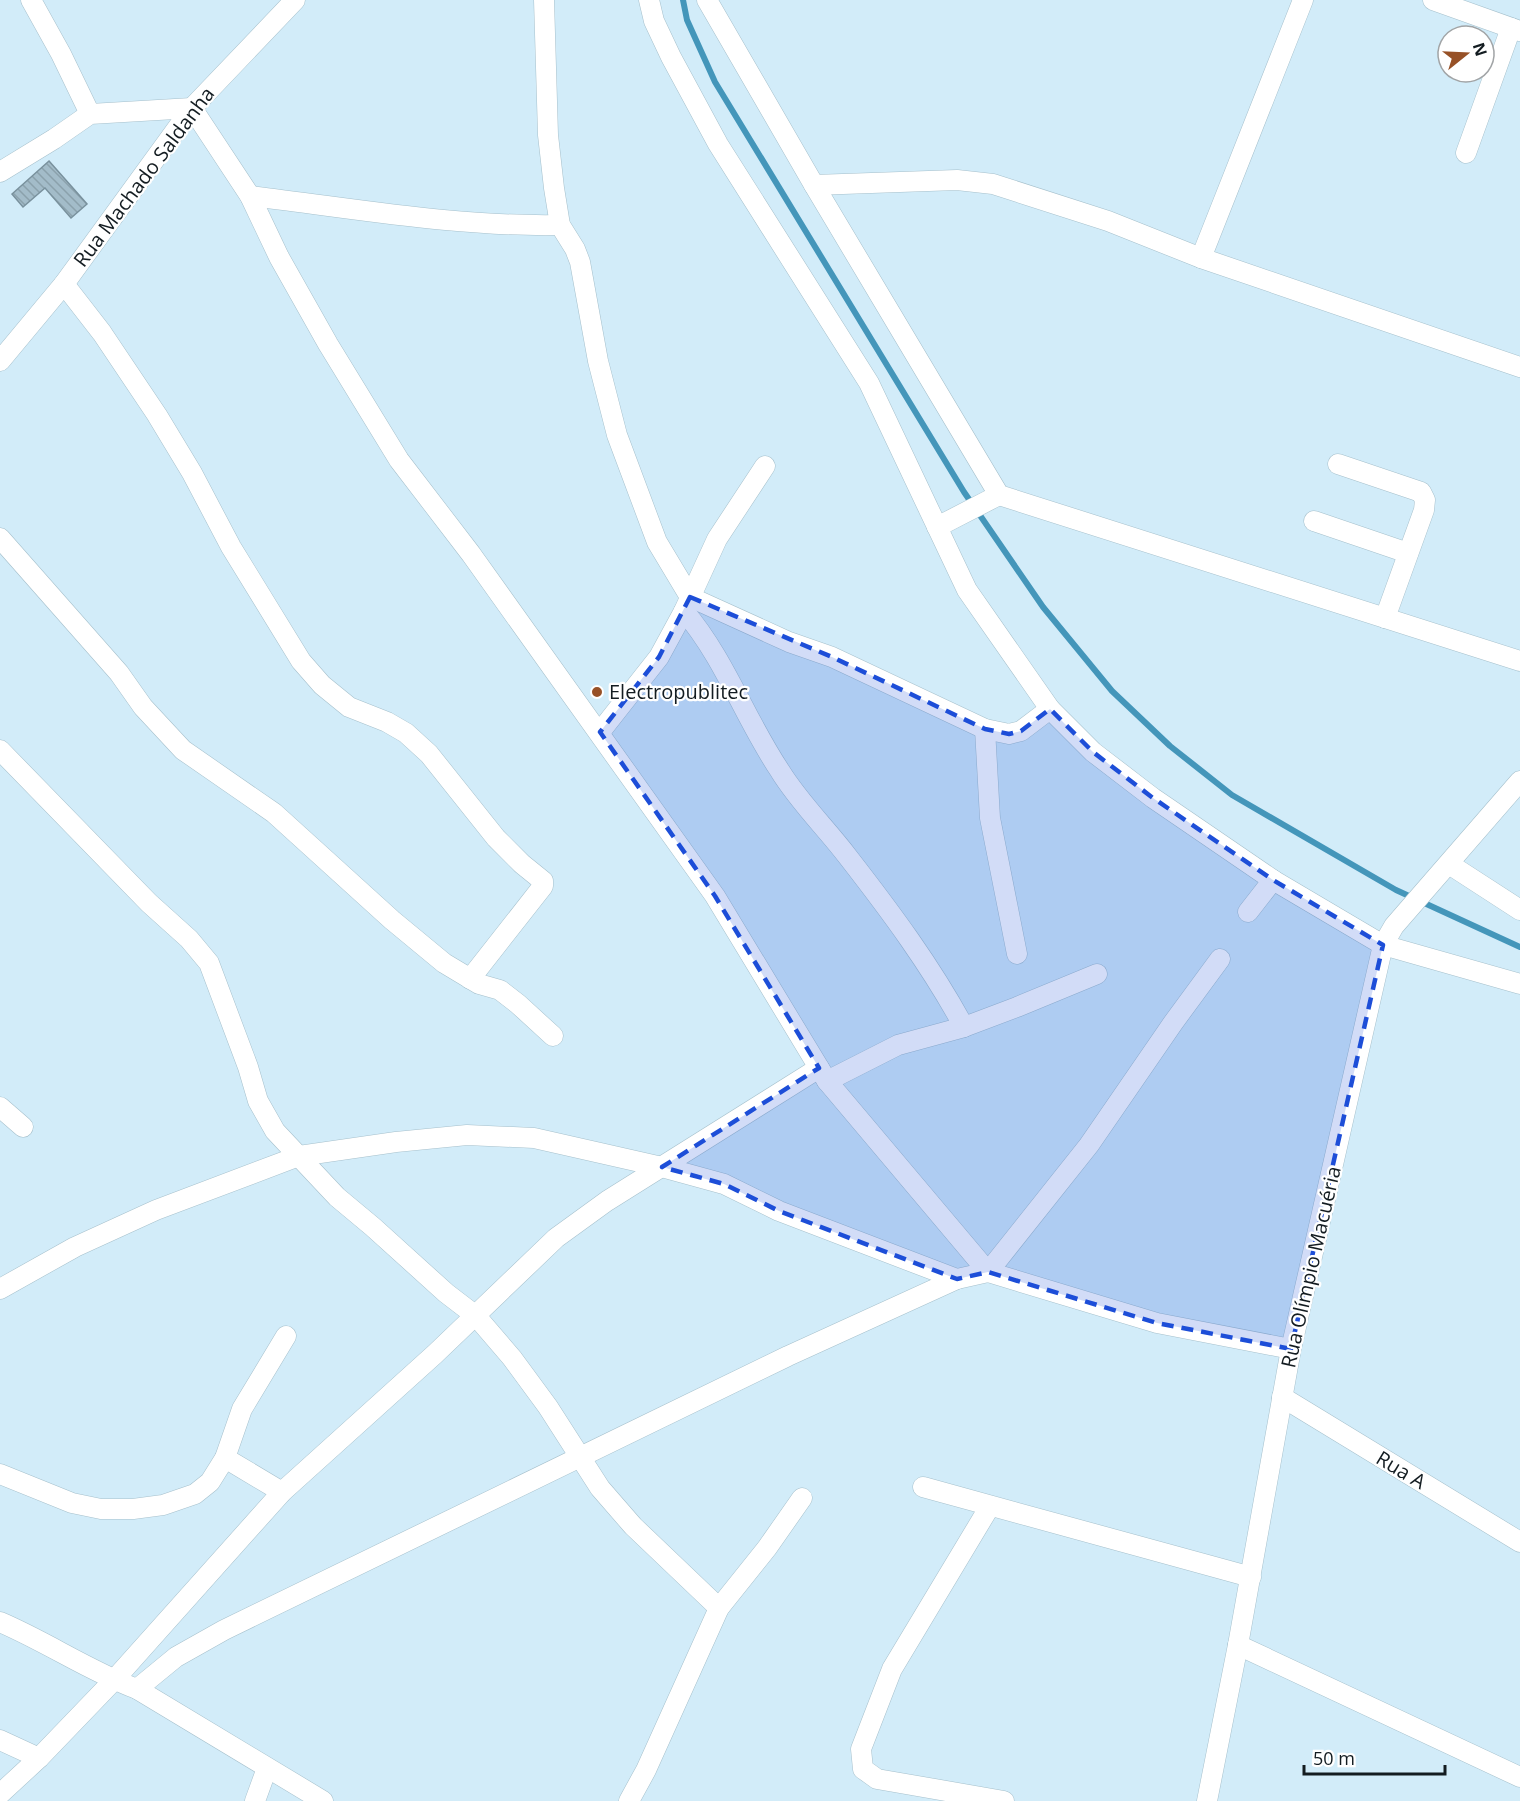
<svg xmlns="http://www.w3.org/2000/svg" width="1520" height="1801" font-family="'Open Sans',sans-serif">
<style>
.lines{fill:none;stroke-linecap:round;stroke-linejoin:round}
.stream{stroke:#4496ba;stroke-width:6}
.building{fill:url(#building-back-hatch);stroke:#79919d;stroke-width:1.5}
.minor-casing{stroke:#a6c0cc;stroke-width:21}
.minor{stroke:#fff;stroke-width:20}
.marked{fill:#1d4ed8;fill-opacity:0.2;stroke:#1d4ed8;stroke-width:4.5;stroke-dasharray:12 8;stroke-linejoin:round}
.poi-dot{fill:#975127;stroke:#fff;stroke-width:2}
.labels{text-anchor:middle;stroke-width:4.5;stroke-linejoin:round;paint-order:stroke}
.street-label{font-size:20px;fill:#131c21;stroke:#fff}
.poi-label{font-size:20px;fill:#131c21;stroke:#fff;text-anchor:start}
</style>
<defs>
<pattern id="building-back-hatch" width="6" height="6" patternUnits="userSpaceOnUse" patternTransform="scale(1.5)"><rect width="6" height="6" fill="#a3bcc9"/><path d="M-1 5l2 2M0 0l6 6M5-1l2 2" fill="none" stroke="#8ba1ac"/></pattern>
</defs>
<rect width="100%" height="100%" fill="#d2ecf9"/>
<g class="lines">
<path class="stream" d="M 683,0 L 687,20 L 715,82 L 964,492 L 1043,607 L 1112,691 L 1170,746 L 1232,795 L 1396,890 L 1520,947"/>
</g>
<path class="building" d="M 49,161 L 87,204 L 71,218 L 45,188 L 23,207 L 12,194 Z"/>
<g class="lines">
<g class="minor-casing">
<g id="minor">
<path d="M 31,0 L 61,54 L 90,114"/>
<path d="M 544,0 L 548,135 L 554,188 L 560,225 L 575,249 L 580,262 L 598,361 L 617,435 L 657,542 L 690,597 L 789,642 L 832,657 L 985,729 L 1009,734 L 1021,731 L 1050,709"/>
<path d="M 649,0 L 654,21 L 671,57 L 718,144 L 869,383 L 967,590 L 1050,709 L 1093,752 L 1153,798 L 1273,880 L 1383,945 L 1520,984"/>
<path d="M 707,0 L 814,185 L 999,495 L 1520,661"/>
<path d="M 1433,0 L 1520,31"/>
<path d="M 1466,153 L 1511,28"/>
<path d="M 0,172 L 54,139 L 90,114 L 192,108 L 250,196 L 279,257 L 328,344 L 399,460 L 471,554 L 715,896 L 827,1081 L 988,1272 L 1157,1323 L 1291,1349"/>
<path d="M 814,185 L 957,180 L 993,184 L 1108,221 L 1201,258 L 1520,367"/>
<path d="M 250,196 C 353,208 456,227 560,225"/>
<path d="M 1201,258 L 1303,0"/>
<path d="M 64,284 L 102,333 L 157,415 L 192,473 L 231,547 L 301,661 L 322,685 L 349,707 L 387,722 L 406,733 L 429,754 L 496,838 L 522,864 L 543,881 L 543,886 L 470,979"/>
<path d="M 0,361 L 64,284 L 192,108 L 295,0"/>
<path d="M 1338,464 L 1421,492 L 1425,500 L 1424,510 L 1385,618"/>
<path d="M 1314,521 L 1408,553"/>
<path d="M 937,527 L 999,495"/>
<path d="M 0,538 L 119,673 L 143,707 L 183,750 L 274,813 L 392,920 L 444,963 L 479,984 L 500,990 L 518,1004 L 553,1036"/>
<path d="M 684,611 C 725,659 745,719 780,771 C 799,802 826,828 848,857 C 890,911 931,966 964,1027"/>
<path d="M 985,729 L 990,818 L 1017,954"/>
<path d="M 600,732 L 659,657 L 684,611 L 717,539 L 765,466"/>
<path d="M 0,750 L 149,903 L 189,939 L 209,963 L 248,1067 L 258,1101 L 275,1131 L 337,1197 L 373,1227 L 446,1293 L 476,1316 L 512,1358 L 548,1407 L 600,1488 L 633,1526 L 719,1608"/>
<path d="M 1449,864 L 1520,910"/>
<path d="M 1248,912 L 1273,880"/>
<path d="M 827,1081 L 898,1045 L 964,1027 L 1017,1007 L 1097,974"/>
<path d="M 0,1107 L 23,1127"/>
<path d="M 0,1289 L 75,1247 L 156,1210 L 299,1156 L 396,1142 L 467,1135 L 534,1138 L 662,1167 L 724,1184 L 779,1211 L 957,1279 L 988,1272 L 1089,1145 L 1173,1023 L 1220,959"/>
<path d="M 1282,1397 L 1520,1542"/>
<path d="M 225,1458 L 282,1492"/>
<path d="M 0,1474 L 72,1503 L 101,1509 L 133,1509 L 163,1505 L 195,1494 L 210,1482 L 225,1458 L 242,1409 L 286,1336"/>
<path d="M 923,1487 L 1251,1577"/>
<path d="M 990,1506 L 892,1669 L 861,1749 L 863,1769 L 877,1779 L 1004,1801"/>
<path d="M 0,1622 C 47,1642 89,1671 137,1689 L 323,1801"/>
<path d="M 1238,1645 L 1520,1777"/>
<path d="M 137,1689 L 176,1657 L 224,1630 L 788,1356 L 957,1279"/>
<path d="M 0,1740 L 39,1758"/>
<path d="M 0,1794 L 39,1758 L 114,1680 L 282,1492 L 435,1354 L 556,1238 L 607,1201 L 819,1068"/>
<path d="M 255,1801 L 267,1768"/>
<path d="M 629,1801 L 646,1770 L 719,1608 L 767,1548 L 802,1498"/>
<path d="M 1207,1801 L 1238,1645 L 1291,1349 L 1383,945 L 1394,926 L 1520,781"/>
</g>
</g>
<use href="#minor" class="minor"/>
</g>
<path class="marked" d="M 690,597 L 832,657 L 985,729 L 1009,734 L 1021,731 L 1050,709 L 1093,752 L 1153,798 L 1273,880 L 1383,945 L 1291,1349 L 1157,1323 L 988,1272 L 957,1279 L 779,1211 L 724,1184 L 662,1167 L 819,1068 L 715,896 L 600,732 L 659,657 Z"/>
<circle class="poi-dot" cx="597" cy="692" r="6"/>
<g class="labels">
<g class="street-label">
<text transform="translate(144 177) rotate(-53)" y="7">Rua Machado Saldanha</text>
<text transform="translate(1311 1267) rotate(-77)" y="7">Rua Olímpio Macuéria</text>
<text transform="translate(1401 1470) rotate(31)" y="7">Rua A</text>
</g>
<g class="poi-label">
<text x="609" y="699">Electropublitec</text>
</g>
</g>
<g transform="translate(1466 54) rotate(72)"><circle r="28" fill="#ffffff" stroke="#a1a4a6" stroke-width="1.5"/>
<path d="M0-4.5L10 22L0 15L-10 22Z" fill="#975127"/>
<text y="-9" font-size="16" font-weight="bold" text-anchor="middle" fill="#131c21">N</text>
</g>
<path d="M1304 1765v9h141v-9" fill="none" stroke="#131c21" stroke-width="3"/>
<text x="1313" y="1765" font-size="18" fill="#131c21" stroke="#ffffff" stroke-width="4.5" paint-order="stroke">50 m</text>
</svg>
